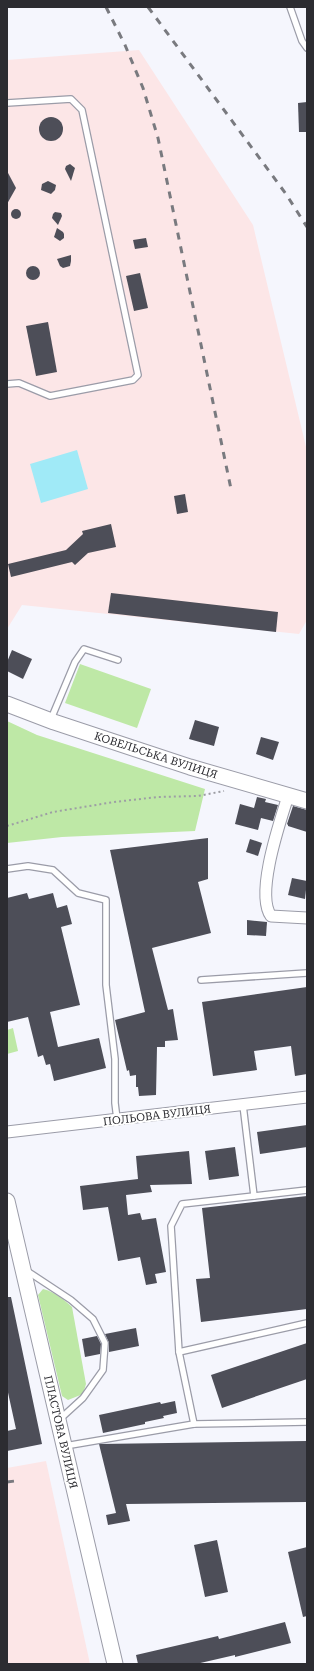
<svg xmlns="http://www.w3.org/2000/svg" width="314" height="1671" font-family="'Roboto Serif',serif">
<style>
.industrial{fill:#fce6e7}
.green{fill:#bee8a6}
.water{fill:#a0eaf7}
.building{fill:#4d4e58}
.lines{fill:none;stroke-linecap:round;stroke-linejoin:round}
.service-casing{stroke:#9b9ca8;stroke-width:8}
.minor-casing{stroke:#9b9ca8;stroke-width:13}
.secondary-casing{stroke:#9b9ca8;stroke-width:17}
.path{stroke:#9d9ea4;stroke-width:2;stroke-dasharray:2 3;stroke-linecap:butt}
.service{stroke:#fff;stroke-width:5.5}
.minor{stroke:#fff;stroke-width:11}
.secondary{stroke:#fff;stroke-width:15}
.rail{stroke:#797a7f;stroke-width:3;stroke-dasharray:7 7;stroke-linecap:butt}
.labels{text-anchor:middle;stroke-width:4;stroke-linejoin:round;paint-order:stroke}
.street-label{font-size:11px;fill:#2c2c31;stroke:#fff}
</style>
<rect width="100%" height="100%" fill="#f5f6fd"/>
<g class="industrial">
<path d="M 139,50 L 253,225 L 307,451 L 307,620 L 299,634 L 22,605 L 7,629 L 7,60 Z"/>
<path d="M 46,1461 L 90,1664 L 7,1664 L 7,1468 Z"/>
</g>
<g class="green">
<path d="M 80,664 L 151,689 L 137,728 L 65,703 Z"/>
<path d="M 7,721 L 37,735 L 205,789 L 195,831 L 62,837 L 7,843 Z"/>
<path d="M 13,1028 L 18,1051 L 7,1054 L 7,1030 Z"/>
<path d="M 43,1289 C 55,1292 63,1299 72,1307 L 86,1384 L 83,1394 L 68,1400 L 62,1396 L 38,1295 Z"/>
</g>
<path class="water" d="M 77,450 L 88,489 L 41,503 L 30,464 Z"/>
<g class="building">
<path d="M 307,102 L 307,132 L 299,132 L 298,103 Z"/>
<circle cx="51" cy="129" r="12"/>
<path d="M 70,164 L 75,168 L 71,181 L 65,169 L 66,166 Z"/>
<path d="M 7,171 L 16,188 L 7,204 Z"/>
<path d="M 48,181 L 56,185 L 55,190 L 51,194 L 41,190 L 42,184 Z"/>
<circle cx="16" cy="214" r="5"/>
<path d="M 55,212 L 61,213 L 62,216 L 58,225 L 52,218 L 53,214 Z"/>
<path d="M 57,228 L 63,232 L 64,234 L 64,238 L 60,241 L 54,237 Z"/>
<path d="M 146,238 L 148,247 L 135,249 L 133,240 Z"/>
<path d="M 71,255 L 71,261 L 70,266 L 63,268 L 60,266 L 57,259 Z"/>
<circle cx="33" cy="273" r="7"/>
<path d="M 140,273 L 148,308 L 134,311 L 126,276 Z"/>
<path d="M 48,322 L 57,372 L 36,376 L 26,326 Z"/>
<path d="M 185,494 L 188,512 L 177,514 L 174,496 Z"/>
<path d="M 111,524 L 116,547 L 88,553 L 75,565 L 72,562 L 11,577 L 8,564 L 66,550 L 83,534 L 82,531 Z"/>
<path d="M 111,593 L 278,612 L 276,632 L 108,613 Z"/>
<path d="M 12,650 L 32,659 L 23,679 L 7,671 L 7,662 Z"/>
<path d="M 195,720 L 219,727 L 214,746 L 189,739 Z"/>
<path d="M 261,737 L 279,742 L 273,760 L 256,754 Z"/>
<path d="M 257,797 L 266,799 L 265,802 L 278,805 L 273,821 L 261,818 L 258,830 L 235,824 L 240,804 L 254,808 Z"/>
<path d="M 293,806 L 307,810 L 307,832 L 288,826 L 288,825 L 287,824 Z"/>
<path d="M 208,838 L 208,879 L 198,882 L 211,933 L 152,948 L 168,1010 L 173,1009 L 178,1040 L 165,1041 L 165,1047 L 157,1047 L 156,1095 L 139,1096 L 138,1087 L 136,1087 L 136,1075 L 130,1076 L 129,1070 L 127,1071 L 115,1020 L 145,1012 L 110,850 Z"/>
<path d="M 250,839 L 262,843 L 258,856 L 246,852 Z"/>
<path d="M 292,878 L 307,881 L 305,899 L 288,895 Z"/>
<path d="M 27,893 L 29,899 L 53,893 L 57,908 L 67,905 L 72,924 L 61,927 L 80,1005 L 50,1012 L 58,1047 L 99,1038 L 106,1068 L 54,1081 L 50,1064 L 46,1065 L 43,1055 L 38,1057 L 28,1017 L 7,1022 L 7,898 Z"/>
<path d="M 247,920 L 267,922 L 266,936 L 247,935 Z"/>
<path d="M 307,987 L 307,1074 L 295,1076 L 291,1046 L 254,1051 L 257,1070 L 213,1076 L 202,1002 Z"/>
<path d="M 307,1125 L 307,1147 L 260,1154 L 257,1132 Z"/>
<path d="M 235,1147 L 239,1176 L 209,1180 L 205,1151 Z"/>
<path d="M 189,1151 L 192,1184 L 150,1185 L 152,1192 L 126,1195 L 128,1215 L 140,1213 L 142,1220 L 156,1218 L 166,1272 L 155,1274 L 157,1283 L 146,1285 L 140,1257 L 118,1261 L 108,1207 L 83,1210 L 80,1186 L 138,1179 L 136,1156 Z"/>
<path d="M 307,1196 L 307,1309 L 201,1322 L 196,1279 L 210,1278 L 202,1208 Z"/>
<path d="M 7,1297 L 11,1297 L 42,1444 L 7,1451 L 7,1431 L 16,1429 L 7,1388 Z"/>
<path d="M 136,1328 L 139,1346 L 109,1352 L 109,1343 L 105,1334 Z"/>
<path d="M 97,1336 L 101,1344 L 100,1354 L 85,1357 L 82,1339 Z"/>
<path d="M 307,1343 L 307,1379 L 222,1408 L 211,1375 Z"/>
<path d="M 175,1401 L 177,1413 L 163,1416 L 164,1418 L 145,1422 L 145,1424 L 103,1433 L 99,1415 L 160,1402 L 161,1404 Z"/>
<path d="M 307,1441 L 307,1502 L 126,1504 L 130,1521 L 108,1525 L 106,1515 L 116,1513 L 99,1444 Z"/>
<path d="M 217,1540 L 228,1592 L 205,1597 L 194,1545 Z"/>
<path d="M 307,1547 L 307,1616 L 303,1617 L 288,1552 Z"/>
<path d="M 285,1622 L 291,1643 L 235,1657 L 235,1655 L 196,1664 L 138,1664 L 136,1655 L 218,1636 L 219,1639 Z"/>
</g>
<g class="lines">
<g class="service-casing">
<g id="service">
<path d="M 290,7 L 302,41 L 307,48"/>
<path d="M 7,103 L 71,99 L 82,110 L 138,375 L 133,380 L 50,396 L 19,383 L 7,384"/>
<path d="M 51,719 L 75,662 L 84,649 L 118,660"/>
<path d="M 7,869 L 28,866 L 53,870 L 78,893 L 106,900 L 106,985 L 115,1059 L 115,1103 L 117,1119"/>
<path d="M 201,980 L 307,973"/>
<path d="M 243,1105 L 254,1196 L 307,1190"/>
<path d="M 27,1271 L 71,1300 L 93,1319 L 105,1343 L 103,1370 L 83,1398 L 60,1419"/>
<path d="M 179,1352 L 307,1323"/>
<path d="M 194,1424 L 307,1422"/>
<path d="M 65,1446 L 194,1424 L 179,1352 L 171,1226 L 182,1204 L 254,1196"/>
</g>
</g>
<g class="minor-casing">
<g id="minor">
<path d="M 288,796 C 280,822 255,894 271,916 L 307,918"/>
<path d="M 7,1132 L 307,1097"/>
</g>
</g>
<g class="secondary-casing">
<g id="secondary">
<path d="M 7,704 L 54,722 L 190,767 L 307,801"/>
<path d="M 7,1201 L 115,1664"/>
</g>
</g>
<path class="path" d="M 7,826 L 53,812 L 114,802 L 158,797 L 198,796 L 224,791"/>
<use href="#service" class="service"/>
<use href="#minor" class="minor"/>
<use href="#secondary" class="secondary"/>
<g class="rail">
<path d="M 106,7 L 125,45 L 143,88 L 158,138 L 231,489"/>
<path d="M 148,7 L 286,194 L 307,227"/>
<path d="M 7,1482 L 15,1481"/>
</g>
</g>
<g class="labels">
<g class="street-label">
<text transform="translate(156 755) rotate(18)" y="4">КОВЕЛЬСЬКА ВУЛИЦЯ</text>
<text transform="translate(157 1115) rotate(-7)" y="4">ПОЛЬОВА ВУЛИЦЯ</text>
<text transform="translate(61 1432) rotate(77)" y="4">ПЛАСТОВА ВУЛИЦЯ</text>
</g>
</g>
<rect width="314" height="1671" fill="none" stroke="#2c2c31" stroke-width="16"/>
</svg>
